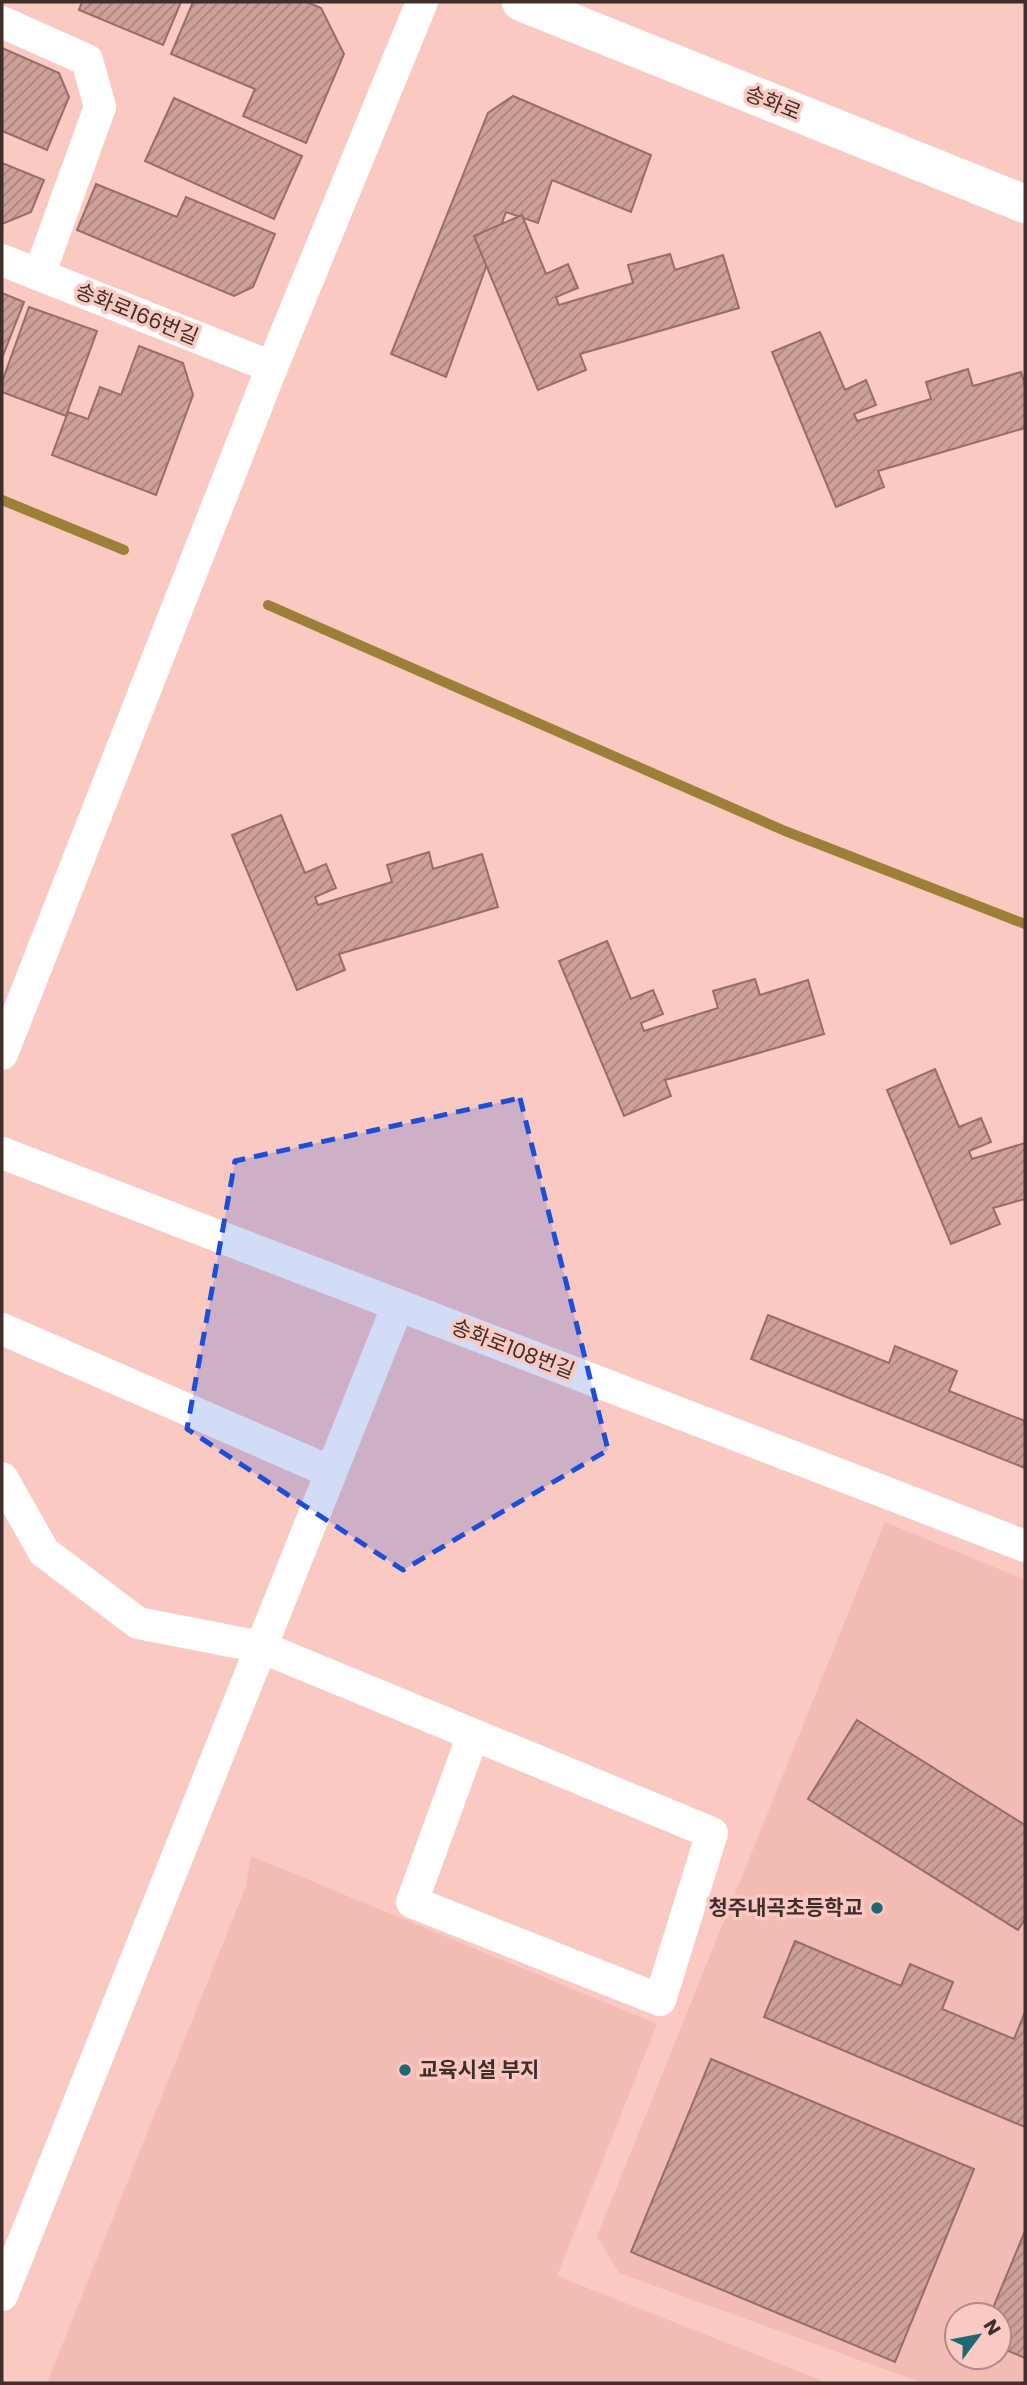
<svg xmlns="http://www.w3.org/2000/svg" width="1027" height="2385" font-family="Poppins,'Noto Sans KR',sans-serif">
<style>
.built{fill:#f2bbb3;fill-rule:evenodd}
.lines{fill:none;stroke-linecap:round;stroke-linejoin:round}
.stream{stroke:#9d8038;stroke-width:10}
.building{fill:url(#building-hatch);stroke:#986d67;stroke-width:2}
.minor{stroke:#fff;stroke-width:32}
.tertiary{stroke:#fff;stroke-width:38}
.marked{fill:#1d4ed8;fill-opacity:0.2;stroke:#1d4ed8;stroke-width:5;stroke-dasharray:14 9;stroke-linejoin:round}
.poi-dot{fill:#1d6872;stroke:#f9c9c2;stroke-width:2.5}
.labels{text-anchor:middle;stroke-width:7;stroke-linejoin:round;paint-order:stroke}
.street-label{font-size:21px;fill:#402e2b;stroke:#f9c9c2}
.poi-label{font-size:21px;font-weight:bold;fill:#402e2b;stroke:#f9c9c2;text-anchor:end}
</style>
<defs>
<pattern id="building-hatch" width="6" height="6" patternUnits="userSpaceOnUse" patternTransform="scale(1.75)"><rect width="6" height="6" fill="#cea09a"/><path d="M-1 1l2-2M0 6l6-6M5 7l2-2" fill="none" stroke="#a9837e"/></pattern>
</defs>
<rect width="100%" height="100%" fill="#f9c9c2"/>
<g class="built">
<path d="M 885,1522 L 1025,1580 L 1025,2383 L 923,2383 L 619,2273 L 597,2236 ZM 957,2315 L 999,2315 L 999,2357 L 957,2357 Z"/>
<path d="M 251,1856 L 657,2024 L 557,2276 L 828,2383 L 47,2383 L 246,1886 Z"/>
</g>
<g class="lines">
<g class="stream">
<path d="M 2,500 L 124,550"/>
<path d="M 268,605 L 785,831 L 1025,924"/>
</g>
</g>
<g class="building">
<path d="M 82,2 L 181,2 L 163,45 L 79,10 Z"/>
<path d="M 193,2 L 307,2 L 321,8 L 344,54 L 306,143 L 243,116 L 255,89 L 171,54 Z"/>
<path d="M 2,48 L 59,73 L 69,97 L 47,150 L 2,131 Z"/>
<path d="M 513,96 L 651,155 L 631,212 L 552,180 L 538,223 L 506,212 L 446,377 L 391,354 L 488,113 Z"/>
<path d="M 174,98 L 302,156 L 274,219 L 145,161 Z"/>
<path d="M 2,163 L 44,180 L 31,212 L 2,224 Z"/>
<path d="M 96,184 L 177,217 L 186,197 L 275,234 L 253,287 L 234,296 L 77,230 Z"/>
<path d="M 522,215 L 546,274 L 568,264 L 578,288 L 556,297 L 559,305 L 633,283 L 628,265 L 670,254 L 675,270 L 723,255 L 739,308 L 580,354 L 586,370 L 538,390 L 474,236 Z"/>
<path d="M 2,293 L 24,302 L 2,358 Z"/>
<path d="M 29,307 L 97,331 L 66,416 L 2,392 L 2,382 Z"/>
<path d="M 820,332 L 845,390 L 866,380 L 876,405 L 854,414 L 857,421 L 931,399 L 926,382 L 968,369 L 973,386 L 1021,372 L 1025,385 L 1025,428 L 878,471 L 884,487 L 836,507 L 772,352 Z"/>
<path d="M 139,346 L 183,363 L 193,395 L 156,495 L 52,455 L 68,412 L 88,419 L 100,387 L 121,395 Z"/>
<path d="M 281,815 L 305,873 L 326,864 L 336,888 L 315,897 L 318,905 L 392,882 L 387,865 L 429,852 L 433,869 L 482,854 L 498,907 L 339,954 L 345,970 L 297,990 L 232,835 Z"/>
<path d="M 607,941 L 631,999 L 653,990 L 663,1014 L 641,1023 L 644,1031 L 718,1008 L 713,991 L 755,979 L 760,995 L 808,980 L 824,1034 L 665,1080 L 671,1096 L 624,1116 L 559,961 Z"/>
<path d="M 935,1069 L 959,1127 L 981,1118 L 991,1142 L 969,1151 L 972,1159 L 1025,1143 L 1025,1199 L 993,1208 L 1000,1224 L 951,1244 L 887,1090 Z"/>
<path d="M 768,1315 L 889,1363 L 895,1346 L 957,1371 L 949,1391 L 1025,1421 L 1025,1468 L 751,1359 Z"/>
<path d="M 857,1720 L 1025,1825 L 1025,1919 L 1018,1930 L 808,1799 Z"/>
<path d="M 795,1941 L 901,1986 L 910,1964 L 953,1982 L 942,2009 L 1014,2039 L 1025,2012 L 1025,2127 L 764,2017 Z"/>
<path d="M 711,2059 L 974,2169 L 895,2362 L 631,2252 Z"/>
<path d="M 1025,2231 L 1025,2358 L 999,2347 L 999,2315 L 990,2315 Z"/>
</g>
<g class="lines">
<g class="minor">
<path d="M 2,22 L 87,60 L 100,107 L 39,275"/>
<path d="M 2,260 L 272,367"/>
<path d="M 2,1054 L 272,367 L 422,2"/>
<path d="M 2,1153 L 1025,1546"/>
<path d="M 2,1329 L 331,1472"/>
<path d="M 2,1478 L 44,1552 L 138,1623 L 261,1647 L 712,1833 L 660,2000 L 412,1902 L 473,1735"/>
<path d="M 2,2295 L 398,1305"/>
</g>
<path class="tertiary" d="M 521,2 L 1025,204"/>
</g>
<path class="marked" d="M 520,1098 L 608,1450 L 403,1570 L 187,1429 L 235,1161 Z"/>
<g class="poi-dot">
<circle cx="877" cy="1908" r="7"/>
<circle cx="405" cy="2070" r="7"/>
</g>
<g class="labels">
<g class="street-label">
<text transform="translate(773 103) rotate(22)" y="7">송화로</text>
<text transform="translate(137 314) rotate(22)" y="7">송화로166번길</text>
<text transform="translate(513 1349) rotate(21)" y="7">송화로108번길</text>
</g>
<g class="poi-label">
<text x="863" y="1915">청주내곡초등학교</text>
<text x="419" y="2077" text-anchor="start">교육시설 부지</text>
</g>
</g>
<rect width="1027" height="2385" fill="none" stroke="#402e2b" stroke-width="7"/>
<g transform="translate(978 2336) rotate(58)"><circle r="33" fill="#f9c9c2" stroke="#af8b86" stroke-width="2"/>
<path d="M0-5L12 26L0 18L-12 26Z" fill="#1d6872"/>
<text y="-10" font-size="19" font-weight="bold" text-anchor="middle" fill="#402e2b">N</text>
</g>
</svg>
